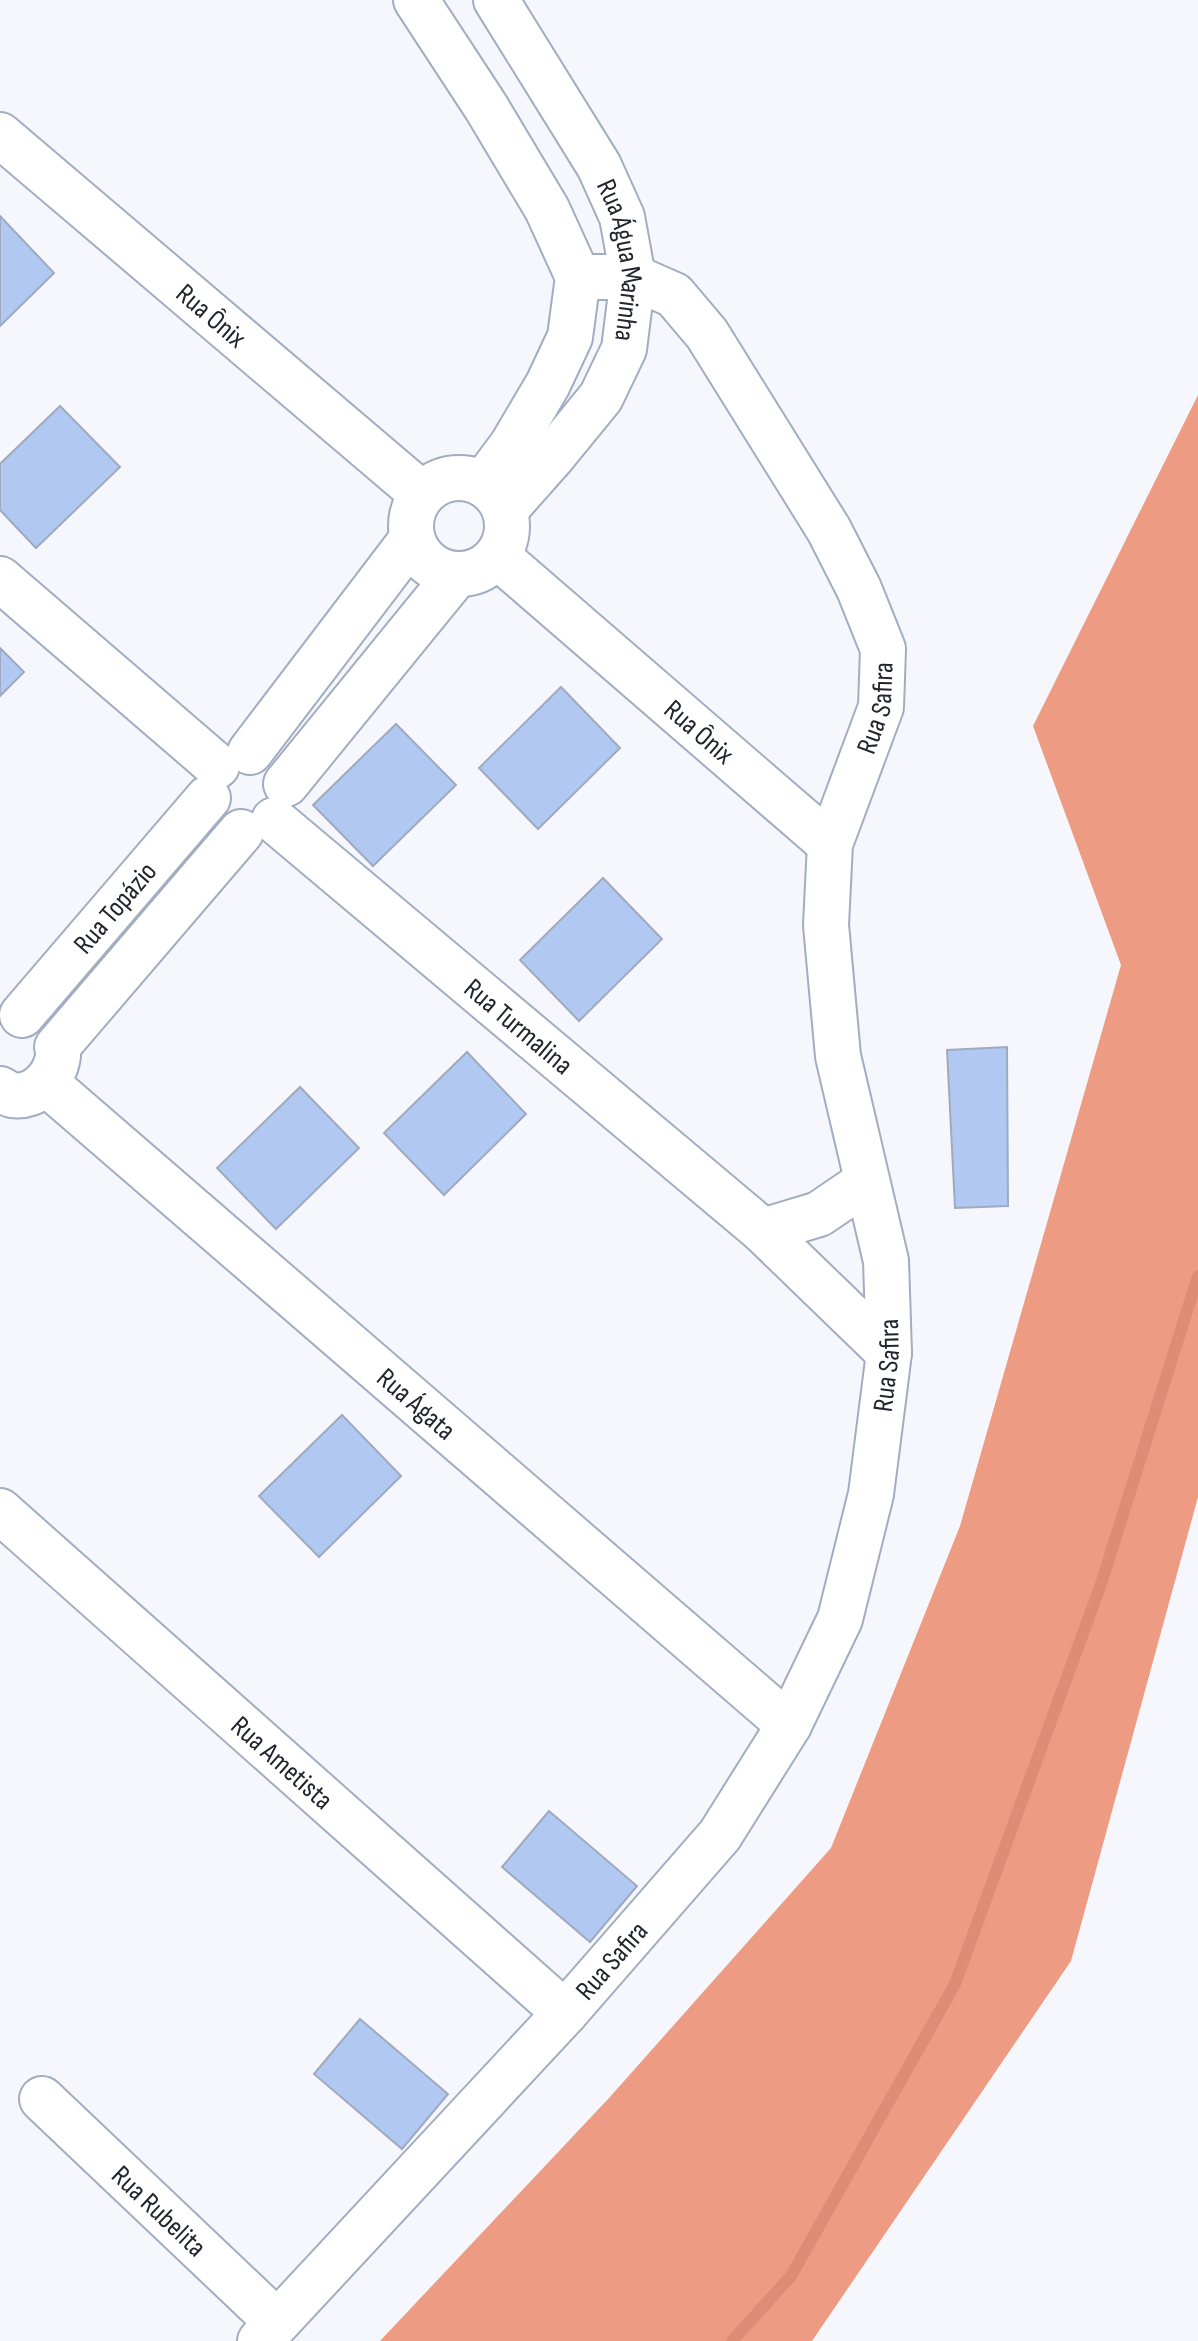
<svg xmlns="http://www.w3.org/2000/svg" width="1198" height="2341" font-family="'Sofia Sans Condensed',sans-serif">
<style>
.forest{fill:#ee9b83}
.lines{fill:none;stroke-linecap:round;stroke-linejoin:round}
.stream{stroke:#de8c75;stroke-width:12}
.building{fill:#b1c8f2;stroke:#9faabf;stroke-width:2}
.minor-casing{stroke:#a2adc2;stroke-width:48}
.minor{stroke:#fff;stroke-width:44}
.labels{text-anchor:middle;stroke-width:6;stroke-linejoin:round;paint-order:stroke}
.street-label{font-size:28px;fill:#21262e;stroke:#f5f7fc}
</style>
<rect width="100%" height="100%" fill="#f5f7fc"/>
<path class="forest" d="M 1198,395 L 1198,1497 L 1071,1961 L 812,2341 L 380,2341 L 609,2098 L 831,1848 L 960,1526 L 1121,965 L 1033,726 Z"/>
<g class="lines">
<path class="stream" d="M 732,2341 L 791,2276 L 955,1984 L 1101,1584 L 1198,1276"/>
</g>
<g class="building">
<path d="M 0,216 L 54,273 L 0,326 Z"/>
<path d="M 60,406 L 120,467 L 36,548 L 0,510 L 0,464 Z"/>
<path d="M 0,648 L 24,672 L 0,696 Z"/>
<path d="M 561,687 L 620,748 L 538,829 L 479,768 Z"/>
<path d="M 396,724 L 456,785 L 373,866 L 313,805 Z"/>
<path d="M 603,878 L 662,939 L 579,1021 L 520,960 Z"/>
<path d="M 1007,1047 L 1008,1206 L 955,1208 L 947,1050 Z"/>
<path d="M 467,1052 L 526,1114 L 444,1195 L 384,1133 Z"/>
<path d="M 300,1087 L 359,1148 L 276,1229 L 217,1168 Z"/>
<path d="M 342,1415 L 401,1476 L 319,1557 L 259,1496 Z"/>
<path d="M 549,1811 L 637,1886 L 590,1942 L 502,1867 Z"/>
<path d="M 360,2019 L 448,2094 L 402,2149 L 314,2074 Z"/>
</g>
<g class="lines">
<g class="minor-casing">
<g id="minor">
<path d="M 416,0 L 486,107 L 547,209 L 578,277 L 570,337 L 548,384 L 512,445 L 483,484"/>
<path id="s1" d="M 496,0 L 599,166 L 622,217 L 633,277 L 624,349 L 601,397 L 552,457 L 505,510"/>
<path id="s2" d="M 0,135 L 422,494"/>
<circle cx="459" cy="526" r="48"/>
<path id="s3" d="M 497,556 L 830,844"/>
<path d="M 0,579 L 217,766"/>
<path d="M 250,752 L 412,539"/>
<path d="M 286,784 L 457,574"/>
<path id="s4" d="M 274,820 L 763,1231 L 889,1353"/>
<path id="s5" d="M 22,1015 L 208,798"/>
<path d="M 57,1047 L 241,832"/>
<path id="s6" d="M 46,1083 L 789,1725"/>
<path d="M 0,1089 C 4,1091 8,1094 12,1095 C 36,1099 55,1077 58,1056"/>
<path d="M 763,1231 L 819,1214 L 866,1182"/>
<path id="s7" d="M 0,1511 L 565,2013"/>
<path id="s8" d="M 42,2099 L 277,2322"/>
<path id="s9" d="M 260,2341 L 565,2013 L 720,1835 L 789,1725 L 840,1619 L 871,1494 L 889,1353 L 886,1261 L 838,1056 L 826,925 L 830,844 L 881,707 L 883,649 L 859,589 L 829,530 L 707,334 L 674,295 L 633,277 L 578,277"/>
</g>
</g>
<use href="#minor" class="minor"/>
</g>
<g class="labels">
<g class="street-label">
<text dy="10" stroke="none"><textPath href="#s1" startOffset="294">Rua Água Marinha</textPath></text>
<text dy="10" stroke="none"><textPath href="#s2" startOffset="278">Rua Ônix</textPath></text>
<text dy="10" stroke="none"><textPath href="#s9" startOffset="1862">Rua Safira</textPath></text>
<text dy="10" stroke="none"><textPath href="#s3" startOffset="268">Rua Ônix</textPath></text>
<text dy="10" stroke="none"><textPath href="#s5" startOffset="142">Rua Topázio</textPath></text>
<text dy="10" stroke="none"><textPath href="#s4" startOffset="320">Rua Turmalina</textPath></text>
<text dy="10" stroke="none"><textPath href="#s9" startOffset="1190">Rua Safira</textPath></text>
<text dy="10" stroke="none"><textPath href="#s6" startOffset="490">Rua Ágata</textPath></text>
<text dy="10" stroke="none"><textPath href="#s7" startOffset="378">Rua Ametista</textPath></text>
<text dy="10" stroke="none"><textPath href="#s9" startOffset="518">Rua Safira</textPath></text>
<text dy="10" stroke="none"><textPath href="#s8" startOffset="162">Rua Rubelita</textPath></text>
</g>
</g>
</svg>
